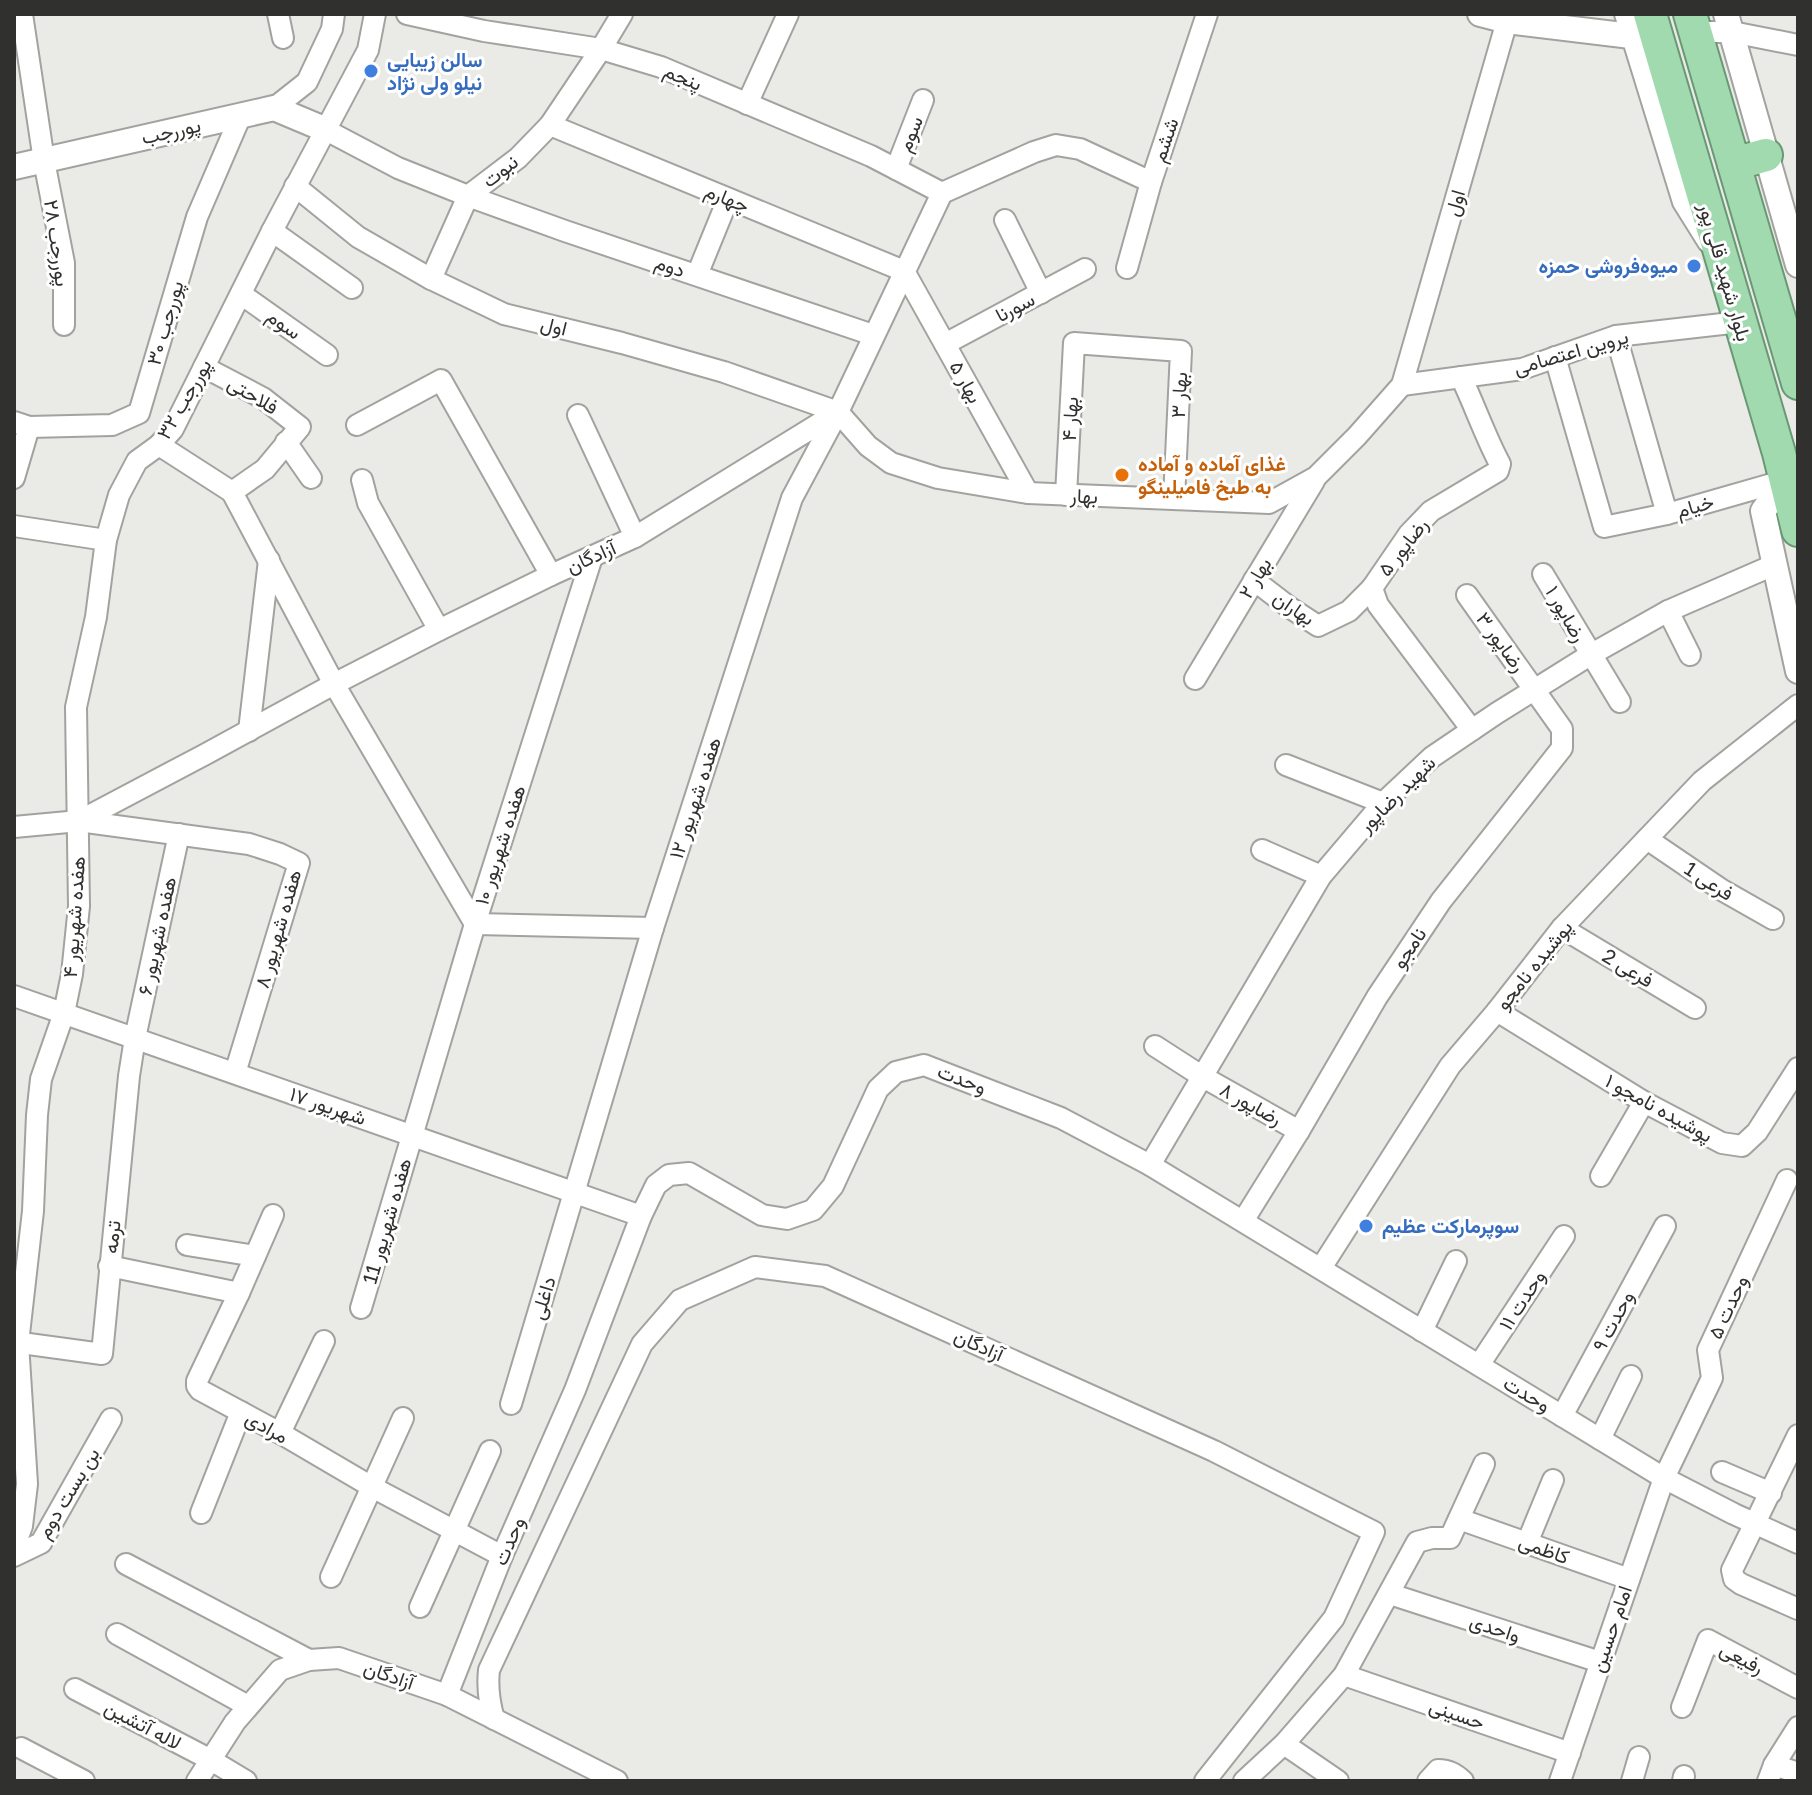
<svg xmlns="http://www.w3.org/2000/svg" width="1812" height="1795" font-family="'Golos Text',Vazirmatn,sans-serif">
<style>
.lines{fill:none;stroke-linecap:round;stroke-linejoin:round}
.minor-casing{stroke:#a2a29f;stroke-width:24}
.tertiary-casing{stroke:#a2a29f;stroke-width:28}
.trunk-casing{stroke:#6a9875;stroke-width:36}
.minor{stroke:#fff;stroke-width:20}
.tertiary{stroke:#fff;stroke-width:24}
.trunk{stroke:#a0daae;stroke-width:32}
.shop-dot{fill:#3f7fe0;stroke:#fff;stroke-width:3}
.food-dot{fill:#e8710a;stroke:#fff;stroke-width:3}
.labels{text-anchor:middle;stroke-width:6;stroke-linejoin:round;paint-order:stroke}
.shop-label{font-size:20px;font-weight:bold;fill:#366cbe;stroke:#fff;text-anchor:start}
.street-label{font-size:20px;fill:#30302f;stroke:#fff}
.food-label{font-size:20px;font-weight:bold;fill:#c56008;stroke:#fff;text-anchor:start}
</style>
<rect width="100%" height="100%" fill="#eaeae7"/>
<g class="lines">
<g class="minor-casing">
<g id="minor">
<path d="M 22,14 L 44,161 L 64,263 L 64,325"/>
<path d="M 278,14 L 283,38"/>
<path d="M 407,14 L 484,31 L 601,49 L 661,67 L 871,156 L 942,193"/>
<path d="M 1625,14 L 1683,202 L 1708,242"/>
<path d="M 1696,32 L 1732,32 L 1798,45"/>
<path d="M 747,104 L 788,14"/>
<path d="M 274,108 L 307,82 L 332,29 L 334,14"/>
<path d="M 550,125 L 904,271 L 1028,493"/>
<path d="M 324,129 L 398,168 L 468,196 L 518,158 L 550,125 L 601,49 L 622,14"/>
<path d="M 896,169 L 923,100"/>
<path d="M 295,186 L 358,237 L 431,279 L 504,314 L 622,343 L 724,372 L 838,412 L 868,446 L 891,463 L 938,478 L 1028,493 L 1269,503 L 1316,477 L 1357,436 L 1402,385 L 1507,21"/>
<path d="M 1005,220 L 1041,293"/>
<path d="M 272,231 L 352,288"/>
<path d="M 1127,268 L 1151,182 L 1207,14"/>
<path d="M 697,275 L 728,199"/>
<path d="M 431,279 L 468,196 L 565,231 L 873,335"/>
<path d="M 241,294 L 327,355"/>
<path d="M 1616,336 L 1667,514"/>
<path d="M 945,344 L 1085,269"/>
<path d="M 1555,357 L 1604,527 L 1667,514 L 1786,480"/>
<path d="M 1461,377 C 1475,406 1485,436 1500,464 L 1498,471 L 1431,511 L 1409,534 L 1372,588 L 1378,605 L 1472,730"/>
<path d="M 1402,385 L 1522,369 L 1616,336 L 1740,322"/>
<path d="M 578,415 L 635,537"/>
<path d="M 14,422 L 29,427 L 112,425 L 139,413 L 197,217 L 241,115"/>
<path d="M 357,425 L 441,380 L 551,575"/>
<path d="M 286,442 L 311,478"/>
<path d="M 159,445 L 232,492 L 265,469 L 300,427 L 263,398 L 204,367"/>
<path d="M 14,478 L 29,427"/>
<path d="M 362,480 L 368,503 L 439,630"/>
<path d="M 232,492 L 334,684 L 475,924 L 653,928"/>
<path d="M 1066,495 L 1074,343 L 1181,351 L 1174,499"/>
<path d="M 14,526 L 106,540"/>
<path d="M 1543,574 L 1620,702"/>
<path d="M 1254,580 L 1289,607 L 1318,626 L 1349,611 L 1372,588"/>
<path d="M 1668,611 L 1690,655"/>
<path d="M 1195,679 L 1314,481"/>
<path d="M 249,731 L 269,560"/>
<path d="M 1286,765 L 1383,803"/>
<path d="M 79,821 L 249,844 L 280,854 L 299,863 L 235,1073"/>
<path d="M 14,827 L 79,821 L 204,755 L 334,684 L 439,630 L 551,575 L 635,537 L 838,412"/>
<path d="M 1647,839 L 1722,890 L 1773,919"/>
<path d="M 1262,850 L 1321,876"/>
<path d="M 1562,928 L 1695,1008"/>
<path d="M 14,996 L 641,1216"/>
<path d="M 1497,1011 L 1644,1102 L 1722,1143 L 1742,1146 L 1757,1132 L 1798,1068"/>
<path d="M 1155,1046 L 1203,1077 L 1299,1131"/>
<path d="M 1150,1165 L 1321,876 L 1383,803 L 1432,757 L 1497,713 L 1590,655 L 1668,611 L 1776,564"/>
<path d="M 1601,1176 L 1644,1102"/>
<path d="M 273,1215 L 239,1293 L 197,1381 L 197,1386 L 200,1390 L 280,1433 L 372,1487 L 502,1556"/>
<path d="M 1243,1221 L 1299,1131 L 1377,997 L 1441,901 L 1562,748 L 1562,729 L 1467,595"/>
<path d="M 187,1245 L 255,1256"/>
<path d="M 109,1266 L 239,1293"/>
<path d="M 1321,1268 L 1450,1066 L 1497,1011 L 1562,928 L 1702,781 L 1798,705"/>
<path d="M 361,1308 L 475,924 L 592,557"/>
<path d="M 1422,1331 L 1456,1261"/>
<path d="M 14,1342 L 102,1354 L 129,1076 L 135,1038 L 179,834"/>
<path d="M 1479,1365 L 1564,1236"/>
<path d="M 511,1404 L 653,928 L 792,498 L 838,412 L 942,193 L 1034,152 L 1056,145 L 1080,149 L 1151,182"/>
<path d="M 1562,1416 L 1665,1226"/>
<path d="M 280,1433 L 324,1341"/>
<path d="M 1798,1435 L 1732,1570 L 1734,1579 L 1741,1584 L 1798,1609"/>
<path d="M 1600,1439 L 1631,1376"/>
<path d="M 1722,1472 L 1771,1493"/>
<path d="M 201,1513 L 241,1412"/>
<path d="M 1459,1519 L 1629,1579"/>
<path d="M 1527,1543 L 1553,1480"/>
<path d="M 14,1548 L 22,1526 L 27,1484 L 18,1343 L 33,1211 L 37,1115 L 41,1079 L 64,1013 L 72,974 L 79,906 L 76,707 L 96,617 L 106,540 L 119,495 L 137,461 L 159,445 L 173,429 L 272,231 L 368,50 L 375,14"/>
<path d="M 14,1556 L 41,1543 L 111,1419"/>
<path d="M 126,1564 L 309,1660"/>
<path d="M 331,1577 L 403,1418"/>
<path d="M 1390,1594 L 1600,1662"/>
<path d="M 420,1607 L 490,1451"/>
<path d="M 117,1634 L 248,1706"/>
<path d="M 1344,1675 L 1570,1753"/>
<path d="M 75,1689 L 211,1760 L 246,1781"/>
<path d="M 447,1695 L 502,1556 L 575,1390 L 641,1216 L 656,1185 L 669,1175 L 689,1173 L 762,1215 L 787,1219 L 813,1210 L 833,1186 L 878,1089 L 896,1072 L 924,1065 L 1061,1118 L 1150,1165 L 1664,1478 L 1734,1514 L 1798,1543"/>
<path d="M 1682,1707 L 1708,1640 L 1798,1688"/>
<path d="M 494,1719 C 489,1702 487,1688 489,1670 L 642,1344 L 680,1300 L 755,1267 L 825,1276 L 1214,1451 L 1374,1532 L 1334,1618 L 1205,1781"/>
<path d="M 1284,1744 L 1338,1781"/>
<path d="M 21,1748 L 84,1781"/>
<path d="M 1774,1765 L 1798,1773"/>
<path d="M 197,1781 L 235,1722 L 280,1670 L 309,1660 L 339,1658 L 447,1695 L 617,1781"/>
<path d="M 1244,1781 L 1284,1744 L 1344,1675 L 1417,1542 L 1432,1538 L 1450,1538 L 1484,1464"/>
<path d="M 1428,1781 L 1438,1770 C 1449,1770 1455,1774 1463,1781"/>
<path d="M 1560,1781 L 1664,1478 L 1712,1378 L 1708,1350 L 1787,1180"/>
<path d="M 1632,1781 L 1639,1757"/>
<path d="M 1683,1781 L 1684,1776"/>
<path d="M 1768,1781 L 1774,1765 L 1798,1727"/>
</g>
</g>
<g class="tertiary-casing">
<g id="tertiary">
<path d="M 1480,14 L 1507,21 L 1631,36"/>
<path d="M 1726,14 L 1798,265"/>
<path d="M 14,167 L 274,108 L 324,129"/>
<path d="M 1786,480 L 1763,511 L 1798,671"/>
</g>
</g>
<g class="trunk-casing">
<g id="trunk">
<path d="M 1650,14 L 1779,453 L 1798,530"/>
<path d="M 1690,14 L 1798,383"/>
<path d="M 1734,164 L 1766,155"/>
</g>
</g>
<use href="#minor" class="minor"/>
<use href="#tertiary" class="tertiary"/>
<use href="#trunk" class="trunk"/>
</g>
<g class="shop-dot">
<circle cx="371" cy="71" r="8"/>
<circle cx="1694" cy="266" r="8"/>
<circle cx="1366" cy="1226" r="8"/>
</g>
<circle class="food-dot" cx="1122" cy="475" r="8"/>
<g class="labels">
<g class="shop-label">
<text x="387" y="67">سالن زیبایی<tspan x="387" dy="23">نیلو ولی نژاد</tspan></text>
<text x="1678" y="273" text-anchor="end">میوه‌فروشی حمزه</text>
<text x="1382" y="1233">سوپرمارکت عظیم</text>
</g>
<g class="street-label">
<text transform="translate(683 77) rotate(23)" y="7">پنجم</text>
<text transform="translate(171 131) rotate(-13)" y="7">پوررجب</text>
<text transform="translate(910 134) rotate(-68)" y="7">سوم</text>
<text transform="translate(1165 140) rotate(-71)" y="7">ششم</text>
<text transform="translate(500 171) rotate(-38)" y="7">نبوت</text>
<text transform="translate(727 198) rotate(22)" y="7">چهارم</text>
<text transform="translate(1455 203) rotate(-74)" y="7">اول</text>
<text transform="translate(57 243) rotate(82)" y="7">پوررجب ۲۸</text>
<text transform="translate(670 266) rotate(19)" y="7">دوم</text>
<text transform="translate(1725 272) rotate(74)" y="7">بلوار شهید قلی پور</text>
<text transform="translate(1015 307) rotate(-28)" y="7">سورنا</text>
<text transform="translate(165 323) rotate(-74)" y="7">پوررجب ۳۰</text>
<text transform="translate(284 324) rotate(35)" y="7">سوم</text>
<text transform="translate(554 326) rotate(14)" y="7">اول</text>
<text transform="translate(1571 352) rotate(-16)" y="7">پروین اعتصامی</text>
<text transform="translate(966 382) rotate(61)" y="7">بهار ۵</text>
<text transform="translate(253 395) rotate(31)" y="7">فلاحتی</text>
<text transform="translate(1179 395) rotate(-87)" y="7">بهار ۳</text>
<text transform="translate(184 399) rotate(-60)" y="7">پوررجب ۳۲</text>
<text transform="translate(1070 419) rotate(-87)" y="7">بهار ۴</text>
<text transform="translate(1084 496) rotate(2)" y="7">بهار</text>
<text transform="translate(1695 506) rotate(-16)" y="7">خیام</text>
<text transform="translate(1403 547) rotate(-52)" y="7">رضاپور ۵</text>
<text transform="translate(591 557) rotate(-24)" y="7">آزادگان</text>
<text transform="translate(1255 578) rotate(-59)" y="7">بهار ۲</text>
<text transform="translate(1294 608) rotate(34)" y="7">بهاران</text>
<text transform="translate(1566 614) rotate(60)" y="7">رضاپور ۱</text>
<text transform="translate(1501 642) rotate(54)" y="7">رضاپور ۳</text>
<text transform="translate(1397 794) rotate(-45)" y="7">شهید رضاپور</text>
<text transform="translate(695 798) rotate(-72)" y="7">هفده شهریور ۱۲</text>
<text transform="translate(500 845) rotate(-72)" y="7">هفده شهریور ۱۰</text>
<text transform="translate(1709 881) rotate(33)" y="7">فرعی 1</text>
<text transform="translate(74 917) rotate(-86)" y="7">هفده شهریور ۴</text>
<text transform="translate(278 929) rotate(-74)" y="7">هفده شهریور ۸</text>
<text transform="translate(157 936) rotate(-78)" y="7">هفده شهریور ۶</text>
<text transform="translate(1409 948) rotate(-56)" y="7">نامجو</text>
<text transform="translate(1534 965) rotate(-51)" y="7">پوشیده نامجو</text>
<text transform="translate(1628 968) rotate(31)" y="7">فرعی 2</text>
<text transform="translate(962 1079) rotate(21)" y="7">وحدت</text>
<text transform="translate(1251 1104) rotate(29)" y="7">رضاپور ۸</text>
<text transform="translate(328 1106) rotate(19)" y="7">۱۷ شهریور</text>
<text transform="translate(1659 1108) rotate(29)" y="7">پوشیده نامجو ۱</text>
<text transform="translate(387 1221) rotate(-74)" y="7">هفده شهریور 11</text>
<text transform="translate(112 1237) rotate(-84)" y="7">ترمه</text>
<text transform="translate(543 1298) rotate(-73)" y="7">داغلی</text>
<text transform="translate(1522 1300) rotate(-57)" y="7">وحدت ۱۱</text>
<text transform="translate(1728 1307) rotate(-65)" y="7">وحدت ۵</text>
<text transform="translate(1613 1321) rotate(-62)" y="7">وحدت ۹</text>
<text transform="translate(979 1345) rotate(24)" y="7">آزادگان</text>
<text transform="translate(1527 1394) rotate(31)" y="7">وحدت</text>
<text transform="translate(267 1427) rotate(29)" y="7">مرادی</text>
<text transform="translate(68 1493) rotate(-59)" y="7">بن بست دوم</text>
<text transform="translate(509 1541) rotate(-67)" y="7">وحدت</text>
<text transform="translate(1544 1549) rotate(20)" y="7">کاظمی</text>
<text transform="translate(1495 1628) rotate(18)" y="7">واحدی</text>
<text transform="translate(1611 1629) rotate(-71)" y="7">امام حسین</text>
<text transform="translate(1742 1658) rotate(28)" y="7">رفیعی</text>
<text transform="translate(389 1675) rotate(19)" y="7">آزادگان</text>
<text transform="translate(1457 1714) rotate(19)" y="7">حسینی</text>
<text transform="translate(143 1725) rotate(28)" y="7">لاله آتشین</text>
</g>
<g class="food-label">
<text x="1138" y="471">غذای آماده و آماده<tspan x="1138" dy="23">به طبخ فامیلینگو</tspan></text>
</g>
</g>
<rect width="1812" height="1795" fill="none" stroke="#30302f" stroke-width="32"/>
</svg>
